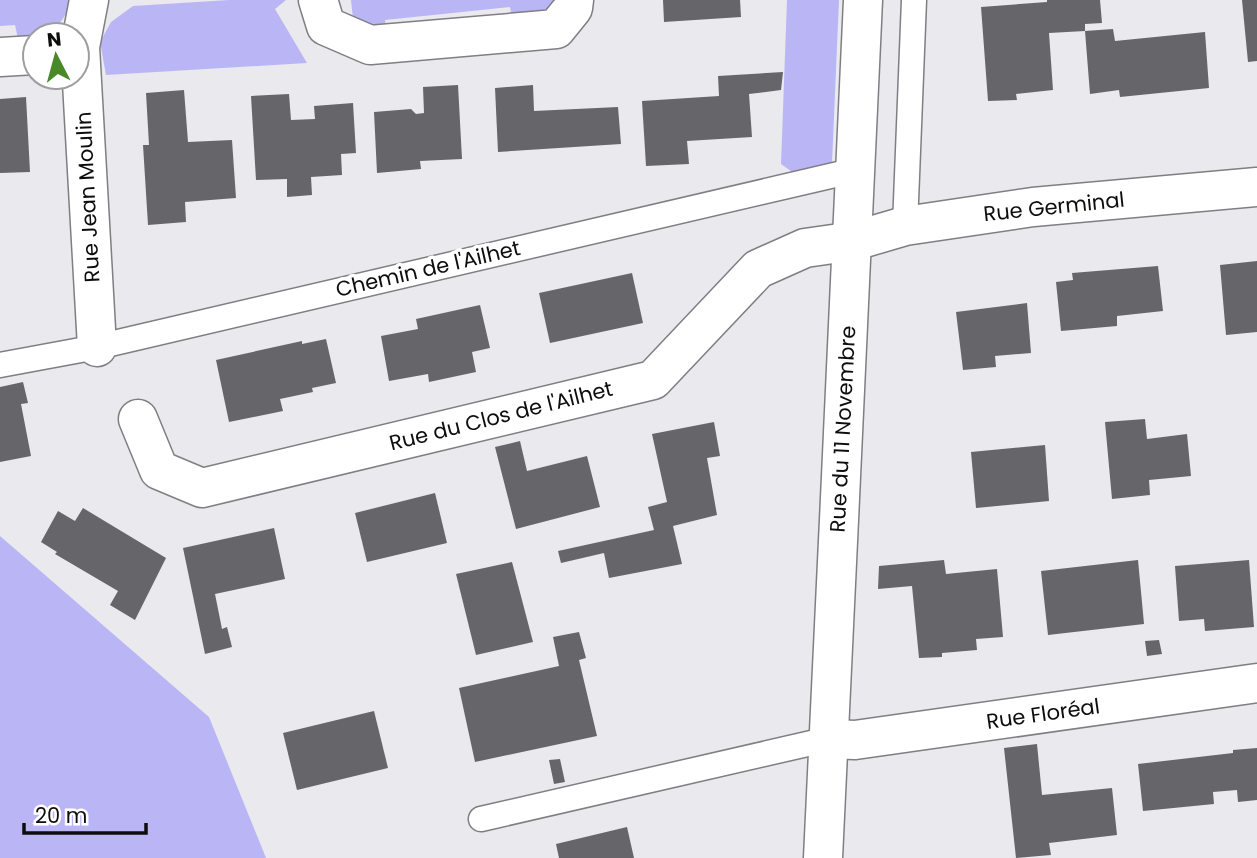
<svg xmlns="http://www.w3.org/2000/svg" width="1257" height="858" font-family="Poppins,sans-serif">
<style>
.green{fill:#bab6f6}
.building{fill:#66666a}
.lines{fill:none;stroke-linecap:round;stroke-linejoin:round}
.lane-casing{stroke:#7f7f83;stroke-width:27}
.street-casing{stroke:#7f7f83;stroke-width:41}
.secondary-casing{stroke:#7f7f83;stroke-width:41}
.lane{stroke:#fff;stroke-width:24}
.street{stroke:#fff;stroke-width:38}
.secondary{stroke:#fff;stroke-width:38}
.labels{text-anchor:middle;stroke-width:7;stroke-linejoin:round;paint-order:stroke}
.street-label{font-size:21px;fill:#0d0d0e;stroke:#fff}
</style>
<rect width="100%" height="100%" fill="#e9e9ee"/>
<g class="green">
<path d="M 0,0 L 72,0 L 68,11 L 55,30 L 35,35 L 35,37 L 19,43 L 15,25 L 0,26 Z"/>
<path d="M 229,0 L 286,0 L 275,9 L 307,63 L 106,75 L 100,42 L 111,22 L 133,6 Z"/>
<path d="M 351,0 L 558,0 L 549,16 L 513,23 L 510,7 L 385,20 L 387,33 L 353,19 Z"/>
<path d="M 787,0 L 839,0 L 832,163 L 798,176 L 781,164 Z"/>
<path d="M 0,536 L 209,717 L 266,858 L 0,858 Z"/>
</g>
<g class="building">
<path d="M 663,0 L 740,0 L 741,17 L 664,22 Z"/>
<path d="M 1047,0 L 1100,0 L 1102,23 L 1085,24 L 1085,31 L 1049,33 L 1053,90 L 1016,94 L 1017,100 L 988,101 L 981,7 L 1047,2 Z"/>
<path d="M 1242,0 L 1257,0 L 1257,61 L 1248,62 Z"/>
<path d="M 1113,29 L 1115,41 L 1205,32 L 1209,88 L 1120,97 L 1119,90 L 1090,94 L 1085,31 Z"/>
<path d="M 783,72 L 781,90 L 749,94 L 752,137 L 687,141 L 689,164 L 646,166 L 642,101 L 719,96 L 718,76 Z"/>
<path d="M 458,85 L 462,159 L 420,161 L 421,169 L 377,173 L 374,112 L 411,109 L 416,114 L 424,113 L 423,87 Z"/>
<path d="M 533,85 L 534,111 L 618,107 L 621,144 L 498,152 L 495,88 Z"/>
<path d="M 184,90 L 188,142 L 232,140 L 236,198 L 185,202 L 186,222 L 148,225 L 143,145 L 149,145 L 146,93 Z"/>
<path d="M 289,94 L 291,120 L 315,119 L 314,106 L 353,103 L 356,153 L 341,154 L 342,175 L 311,177 L 312,195 L 287,197 L 287,179 L 256,180 L 251,96 Z"/>
<path d="M 26,97 L 30,172 L 0,173 L 0,99 Z"/>
<path d="M 1257,261 L 1257,332 L 1226,335 L 1220,265 Z"/>
<path d="M 1158,266 L 1163,311 L 1117,316 L 1117,326 L 1061,331 L 1056,282 L 1073,280 L 1072,273 Z"/>
<path d="M 632,273 L 643,323 L 550,343 L 539,293 Z"/>
<path d="M 1027,303 L 1031,353 L 995,356 L 996,367 L 963,370 L 956,312 Z"/>
<path d="M 480,305 L 490,348 L 472,352 L 476,372 L 429,382 L 428,374 L 389,381 L 381,336 L 418,329 L 416,319 Z"/>
<path d="M 326,339 L 336,383 L 312,388 L 313,392 L 280,399 L 283,411 L 229,422 L 216,360 L 302,341 L 302,344 Z"/>
<path d="M 23,382 L 28,403 L 21,404 L 31,456 L 0,462 L 0,387 Z"/>
<path d="M 1145,419 L 1147,439 L 1187,434 L 1191,476 L 1149,480 L 1150,495 L 1112,499 L 1105,422 Z"/>
<path d="M 714,422 L 720,456 L 707,458 L 717,515 L 673,526 L 682,564 L 609,578 L 604,553 L 561,563 L 558,551 L 654,530 L 648,507 L 667,502 L 652,434 Z"/>
<path d="M 520,441 L 527,471 L 587,456 L 600,507 L 516,529 L 495,447 Z"/>
<path d="M 1045,445 L 1049,501 L 976,508 L 971,452 Z"/>
<path d="M 435,493 L 447,543 L 367,562 L 355,513 Z"/>
<path d="M 83,508 L 166,558 L 135,620 L 110,605 L 118,591 L 55,554 L 57,552 L 41,542 L 58,511 L 75,521 Z"/>
<path d="M 274,528 L 285,579 L 215,594 L 222,629 L 227,627 L 232,647 L 205,654 L 183,548 Z"/>
<path d="M 944,560 L 946,574 L 997,569 L 1003,637 L 976,639 L 977,650 L 942,653 L 942,657 L 919,658 L 912,586 L 878,589 L 879,566 Z"/>
<path d="M 1138,560 L 1144,624 L 1048,635 L 1041,571 Z"/>
<path d="M 1249,560 L 1254,627 L 1205,631 L 1204,619 L 1179,621 L 1175,566 Z"/>
<path d="M 512,562 L 533,642 L 476,655 L 456,574 Z"/>
<path d="M 579,632 L 586,658 L 579,660 L 597,736 L 475,762 L 459,688 L 559,666 L 553,637 Z"/>
<path d="M 1159,640 L 1162,654 L 1147,656 L 1145,641 Z"/>
<path d="M 374,711 L 388,768 L 297,790 L 283,733 Z"/>
<path d="M 1037,744 L 1042,795 L 1112,788 L 1117,835 L 1049,843 L 1051,855 L 1016,858 L 1004,748 Z"/>
<path d="M 1257,748 L 1257,800 L 1238,802 L 1237,790 L 1213,792 L 1214,804 L 1143,811 L 1138,764 L 1233,753 L 1233,750 Z"/>
<path d="M 560,759 L 565,782 L 554,784 L 549,760 Z"/>
<path d="M 627,827 L 634,858 L 559,858 L 556,844 Z"/>
</g>
<g class="lines">
<g class="lane-casing">
<g id="lane">
<path d="M 905,226 L 914,0"/>
<path d="M 0,365 L 97,347 L 856,170"/>
<path d="M 481,819 L 829,739"/>
</g>
</g>
<g class="street-casing">
<g id="street">
<path d="M 89,0 L 80,47 L 97,347"/>
<path d="M 318,0 L 326,26 L 370,45 L 556,29 L 573,8 L 574,0"/>
<path d="M 0,57 L 35,55"/>
<path d="M 138,419 L 159,470 L 202,488 L 653,380 L 758,269 L 805,248 L 854,241 L 905,226 L 1033,207 L 1257,187"/>
<path d="M 829,739 L 855,740 L 1257,683"/>
</g>
</g>
<g class="secondary-casing">
<path id="secondary" d="M 823,858 C 836,572 851,286 863,0"/>
</g>
<use href="#lane" class="lane"/>
<use href="#street" class="street"/>
<use href="#secondary" class="secondary"/>
</g>
<g class="labels">
<g class="street-label">
<text transform="translate(88 197) rotate(-93)" y="7">Rue Jean Moulin</text>
<text transform="translate(1054 207) rotate(-6)" y="7">Rue Germinal</text>
<text transform="translate(428 269) rotate(-13)" y="7">Chemin de l'Ailhet</text>
<text transform="translate(501 416) rotate(-14)" y="7">Rue du Clos de l'Ailhet</text>
<text transform="translate(843 429) rotate(-87)" y="7">Rue du 11 Novembre</text>
<text transform="translate(1043 714) rotate(-8)" y="7">Rue Floréal</text>
</g>
</g>
<g transform="translate(56 56) rotate(354)"><circle r="33" fill="#ffffff" stroke="#9e9e9f" stroke-width="2"/>
<path d="M0-5L12 26L0 18L-12 26Z" fill="#4a8929"/>
<text y="-10" font-size="19" font-weight="bold" text-anchor="middle" fill="#0d0d0e">N</text>
</g>
<path d="M24 823v10h122v-10" fill="none" stroke="#0d0d0e" stroke-width="3.5"/>
<text x="35" y="823" font-size="21" fill="#0d0d0e" stroke="#ffffff" stroke-width="5" paint-order="stroke">20 m</text>
</svg>
